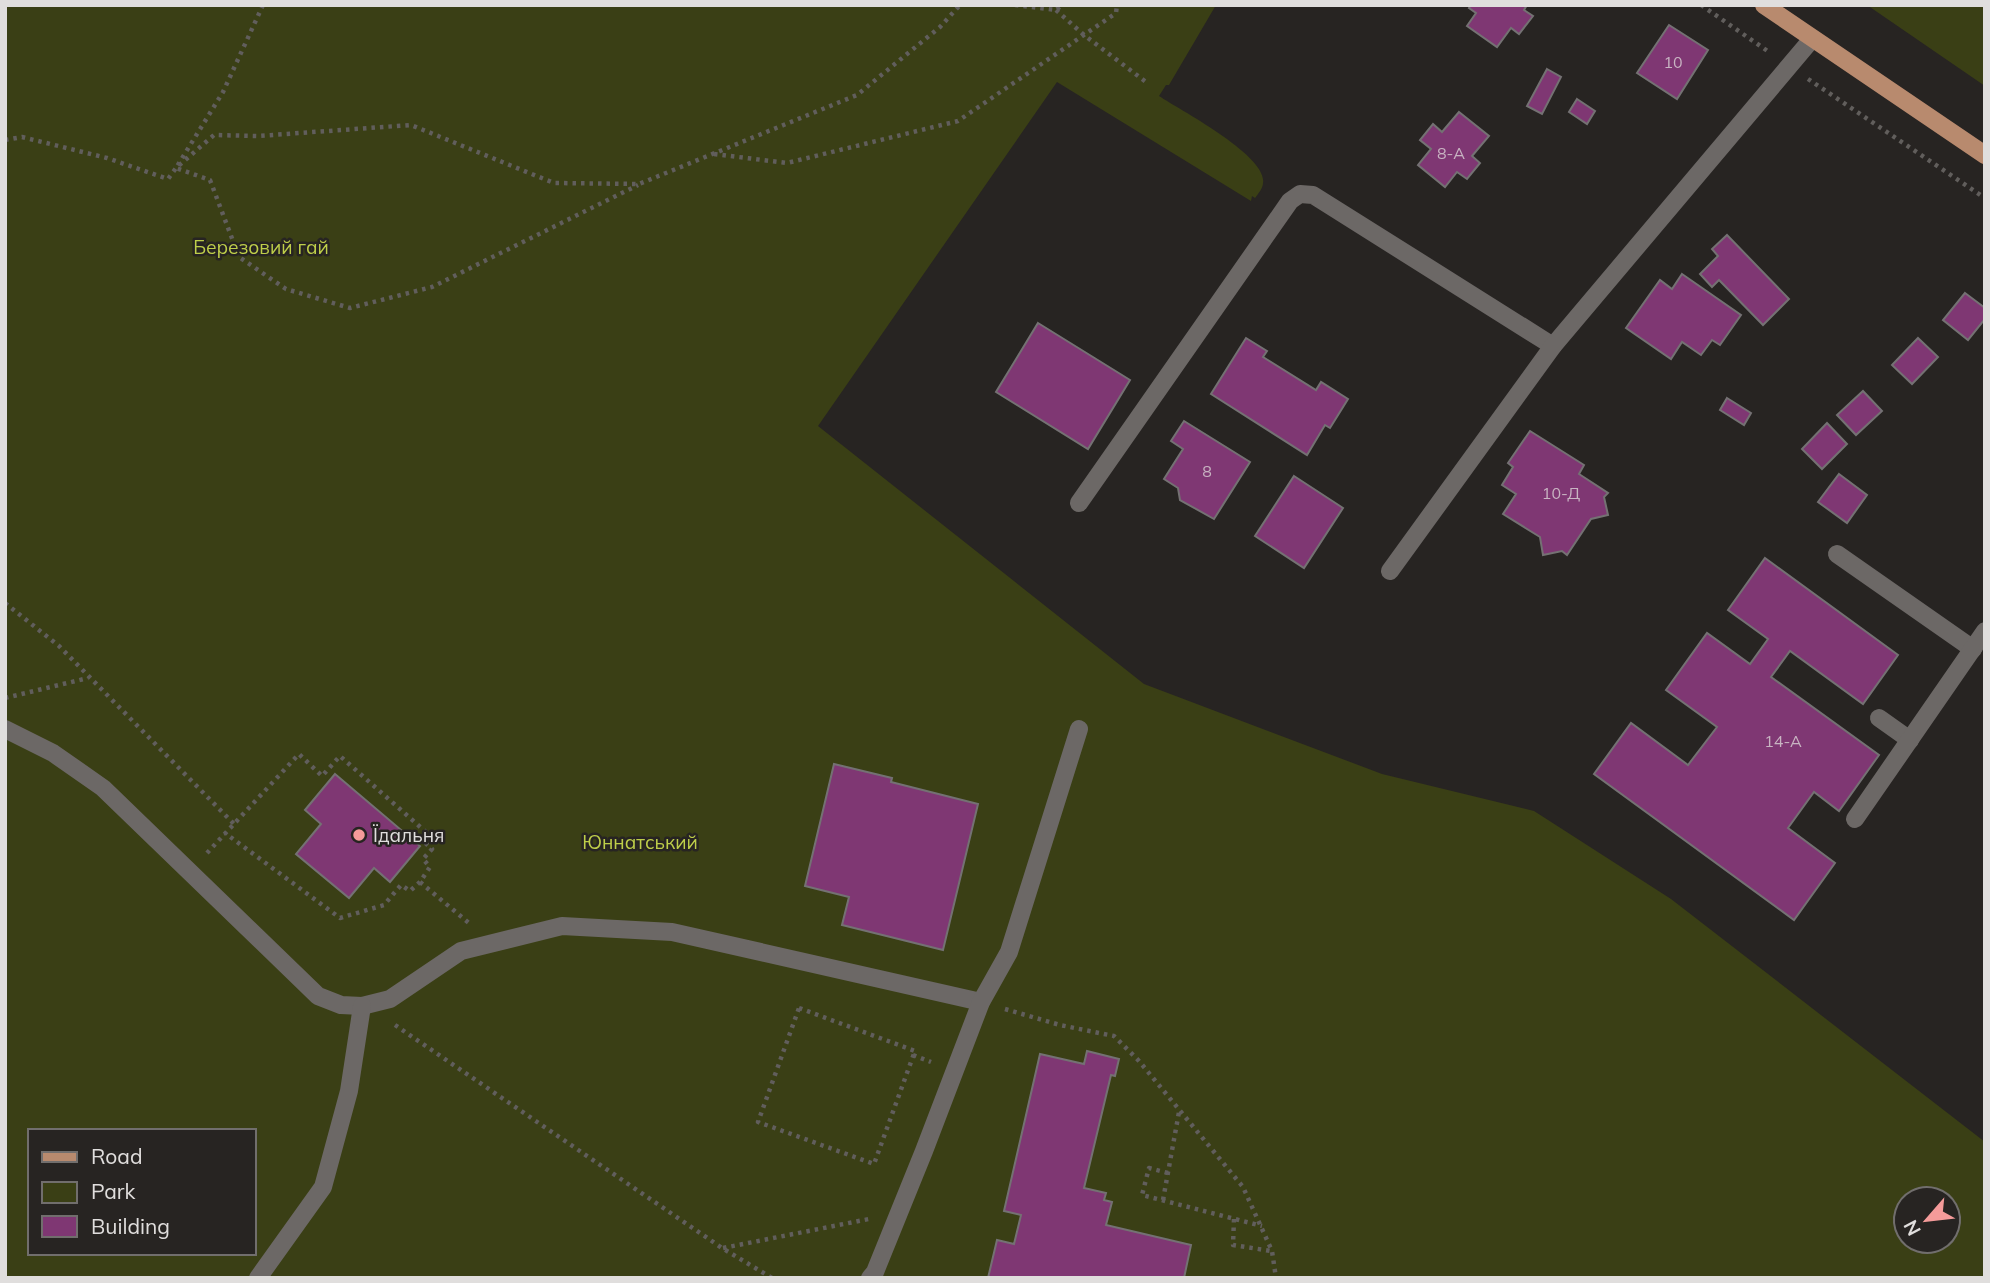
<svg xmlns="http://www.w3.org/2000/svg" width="1990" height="1283" font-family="Mulish,sans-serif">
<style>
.green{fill:#3a3f15;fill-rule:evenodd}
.building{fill:#7f3773;stroke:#747173;stroke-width:2}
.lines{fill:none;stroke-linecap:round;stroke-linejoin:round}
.path{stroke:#615e5c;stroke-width:4.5;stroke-dasharray:3.5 5;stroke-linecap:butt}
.minor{stroke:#6c6866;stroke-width:18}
.major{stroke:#b88a6e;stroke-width:18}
.poi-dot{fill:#f59b9a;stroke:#272422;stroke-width:2.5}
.labels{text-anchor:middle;stroke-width:5;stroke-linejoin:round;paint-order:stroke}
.number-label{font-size:16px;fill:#c8b4c2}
.park-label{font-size:19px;fill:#bece49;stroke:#272422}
.poi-label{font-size:19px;fill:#e0dedd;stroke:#272422;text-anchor:start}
</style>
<rect width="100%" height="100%" fill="#272422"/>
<g class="green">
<path d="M 5,5 L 1216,5 L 1169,85 L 1166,85 L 1159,96 C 1180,110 1268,156 1263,183 C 1263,188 1258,194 1255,198 L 1252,196 L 1251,201 L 1057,82 L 818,426 L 1144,684 L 1382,774 L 1534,811 L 1671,899 L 1985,1142 L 1985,1278 L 5,1278 ZM 30,1131 L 254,1131 L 254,1253 L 30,1253 ZM 1906,1199 L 1948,1199 L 1948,1241 L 1906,1241 Z"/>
<path d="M 1867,5 L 1985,5 L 1985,86 Z"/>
</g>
<g class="building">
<path d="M 1471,5 L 1527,5 L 1524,10 L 1533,16 L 1519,34 L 1511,28 L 1497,47 L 1467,26 L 1476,13 L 1469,8 Z"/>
<path d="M 1669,25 L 1708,50 L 1677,99 L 1637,73 Z"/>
<path d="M 1547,69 L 1561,77 L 1542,114 L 1527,106 Z"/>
<path d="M 1577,99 L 1595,111 L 1587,124 L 1569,112 Z"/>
<path d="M 1459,112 L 1489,136 L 1472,156 L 1480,163 L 1467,179 L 1457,172 L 1445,187 L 1418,165 L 1431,149 L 1420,140 L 1433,124 L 1442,132 Z"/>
<path d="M 1727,235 L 1789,299 L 1763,325 L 1719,280 L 1712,287 L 1700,274 L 1718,256 L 1712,249 Z"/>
<path d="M 1682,274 L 1741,315 L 1720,345 L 1712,340 L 1701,355 L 1682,342 L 1671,359 L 1626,328 L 1660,280 L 1672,289 Z"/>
<path d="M 1965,293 L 1985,308 L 1985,319 L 1968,340 L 1943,320 Z"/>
<path d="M 1038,323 L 1130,380 L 1088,449 L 996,392 Z"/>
<path d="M 1246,338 L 1267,351 L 1263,357 L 1316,390 L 1321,382 L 1348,399 L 1330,428 L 1325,425 L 1307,455 L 1211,394 Z"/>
<path d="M 1918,338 L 1938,357 L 1912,384 L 1892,365 Z"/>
<path d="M 1863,391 L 1882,411 L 1856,435 L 1837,415 Z"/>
<path d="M 1727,398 L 1751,413 L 1744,425 L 1720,410 Z"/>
<path d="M 1184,421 L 1250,462 L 1214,519 L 1180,500 L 1178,488 L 1164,479 L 1183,449 L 1171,441 Z"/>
<path d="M 1827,423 L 1847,444 L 1822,469 L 1802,449 Z"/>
<path d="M 1530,431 L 1584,465 L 1579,474 L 1608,493 L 1604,497 L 1608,515 L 1591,519 L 1567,555 L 1562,551 L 1543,555 L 1540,537 L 1503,514 L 1516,494 L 1502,485 L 1513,467 L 1508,463 Z"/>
<path d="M 1839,474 L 1867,495 L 1847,523 L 1818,502 Z"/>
<path d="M 1294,476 L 1343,508 L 1304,568 L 1255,536 Z"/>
<path d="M 1765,558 L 1898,655 L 1863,704 L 1790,651 L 1771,677 L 1879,755 L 1839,811 L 1814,792 L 1788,828 L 1835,863 L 1794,920 L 1594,774 L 1631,723 L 1688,765 L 1717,727 L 1666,690 L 1707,633 L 1750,664 L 1768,639 L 1728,610 Z"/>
<path d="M 834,764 L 892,778 L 891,782 L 978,804 L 943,950 L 842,925 L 849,897 L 805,886 Z"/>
<path d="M 335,774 L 420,846 L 390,882 L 374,868 L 349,898 L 296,854 L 321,824 L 305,810 Z"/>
<path d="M 1087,1051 L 1119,1059 L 1115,1076 L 1111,1075 L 1084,1188 L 1106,1193 L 1104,1200 L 1112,1202 L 1106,1225 L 1191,1245 L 1184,1278 L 988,1278 L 997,1240 L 1014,1244 L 1021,1215 L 1004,1211 L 1040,1054 L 1084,1064 Z"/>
</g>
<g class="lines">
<g class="path">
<path d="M 263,5 L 223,92 L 176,168 L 210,180 L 239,257 L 286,289 L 350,308 L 432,287 L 638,185"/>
<path d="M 1015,5 L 1056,10 L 1062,5"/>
<path d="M 1701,5 L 1769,52"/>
<path d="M 1056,10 L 1084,35 L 1146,82"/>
<path d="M 1808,79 L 1985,198"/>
<path d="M 5,140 L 22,137 L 107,158 L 168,179 L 176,168 L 214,135 L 258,136 L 411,125 L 554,183 L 639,184 L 857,95 L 940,27 L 960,5"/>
<path d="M 714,154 L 787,163 L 958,121 L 1116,13 L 1117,5"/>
<path d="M 5,603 L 59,646 L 234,824"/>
<path d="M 5,698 L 88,678"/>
<path d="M 207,853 L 299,754 L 322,776 L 340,756 L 427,833 L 422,840 L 432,849 L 423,859 L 430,867 L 420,882 L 410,891 L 401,885 L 384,905 L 340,918 L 225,833"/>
<path d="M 420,882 L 470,924"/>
<path d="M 799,1008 L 915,1051 L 874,1164 L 758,1122 Z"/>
<path d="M 1005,1009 L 1060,1025 L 1114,1036 L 1139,1061 L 1243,1187 L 1272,1251 L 1276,1278"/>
<path d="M 395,1025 L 722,1248 L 772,1278"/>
<path d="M 913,1055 L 931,1062"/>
<path d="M 1168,1173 L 1149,1168 L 1142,1195 L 1262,1226"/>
<path d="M 1163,1200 L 1179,1112"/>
<path d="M 1234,1219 L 1233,1245 L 1271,1251"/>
<path d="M 723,1248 L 869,1219"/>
</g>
<g class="minor">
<path d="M 1079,503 L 1290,201 L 1300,194 L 1313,195 L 1553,346"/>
<path d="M 1837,554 L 1973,649"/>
<path d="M 1390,571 L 1553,346 L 1812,39"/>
<path d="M 1879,718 L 1910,740"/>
<path d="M 5,729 L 53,753 L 103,788 L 318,996 L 341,1005 L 362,1006 L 390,999 L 461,951 L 562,926 L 672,932 L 981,1002"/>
<path d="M 1855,819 L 1985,631"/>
<path d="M 258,1278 L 323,1187 L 349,1091 L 362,1006"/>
<path d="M 870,1278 L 875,1272 L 924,1151 L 981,1002 L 1009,952 L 1079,729"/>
</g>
<path class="major" d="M 1764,5 L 1985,155"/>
</g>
<circle class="poi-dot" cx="359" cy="835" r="7"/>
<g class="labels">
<g class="number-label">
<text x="1673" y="68">10</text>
<text x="1451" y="159">8-А</text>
<text x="1207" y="477">8</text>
<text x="1561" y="499">10-Д</text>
<text x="1783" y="747">14-А</text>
</g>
<g class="park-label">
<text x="261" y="254">Березовий гай</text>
<text x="640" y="849">Юннатський</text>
</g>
<g class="poi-label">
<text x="373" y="842">Їдальня</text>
</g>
</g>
<rect width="1990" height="1283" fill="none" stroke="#e0dedd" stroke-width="14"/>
<rect x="28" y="1129" width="228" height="126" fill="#272422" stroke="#716e6d" stroke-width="2"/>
<rect x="42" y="1152" width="35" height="10" fill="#b88a6e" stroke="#716e6d" stroke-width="2"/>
<text x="91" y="1164" font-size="21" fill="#e0dedd">Road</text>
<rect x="42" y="1182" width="35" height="21" fill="#3a3f15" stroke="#716e6d" stroke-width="2"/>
<text x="91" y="1199" font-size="21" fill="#e0dedd">Park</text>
<rect x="42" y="1216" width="35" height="21" fill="#7f3773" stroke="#716e6d" stroke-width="2"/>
<text x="91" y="1234" font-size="21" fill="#e0dedd">Building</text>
<g transform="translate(1927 1220) rotate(242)"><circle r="33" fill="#272422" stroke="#716e6d" stroke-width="2"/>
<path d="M0-5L12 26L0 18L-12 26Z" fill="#f59b9a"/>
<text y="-10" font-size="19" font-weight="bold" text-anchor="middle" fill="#e0dedd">N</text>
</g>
</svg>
